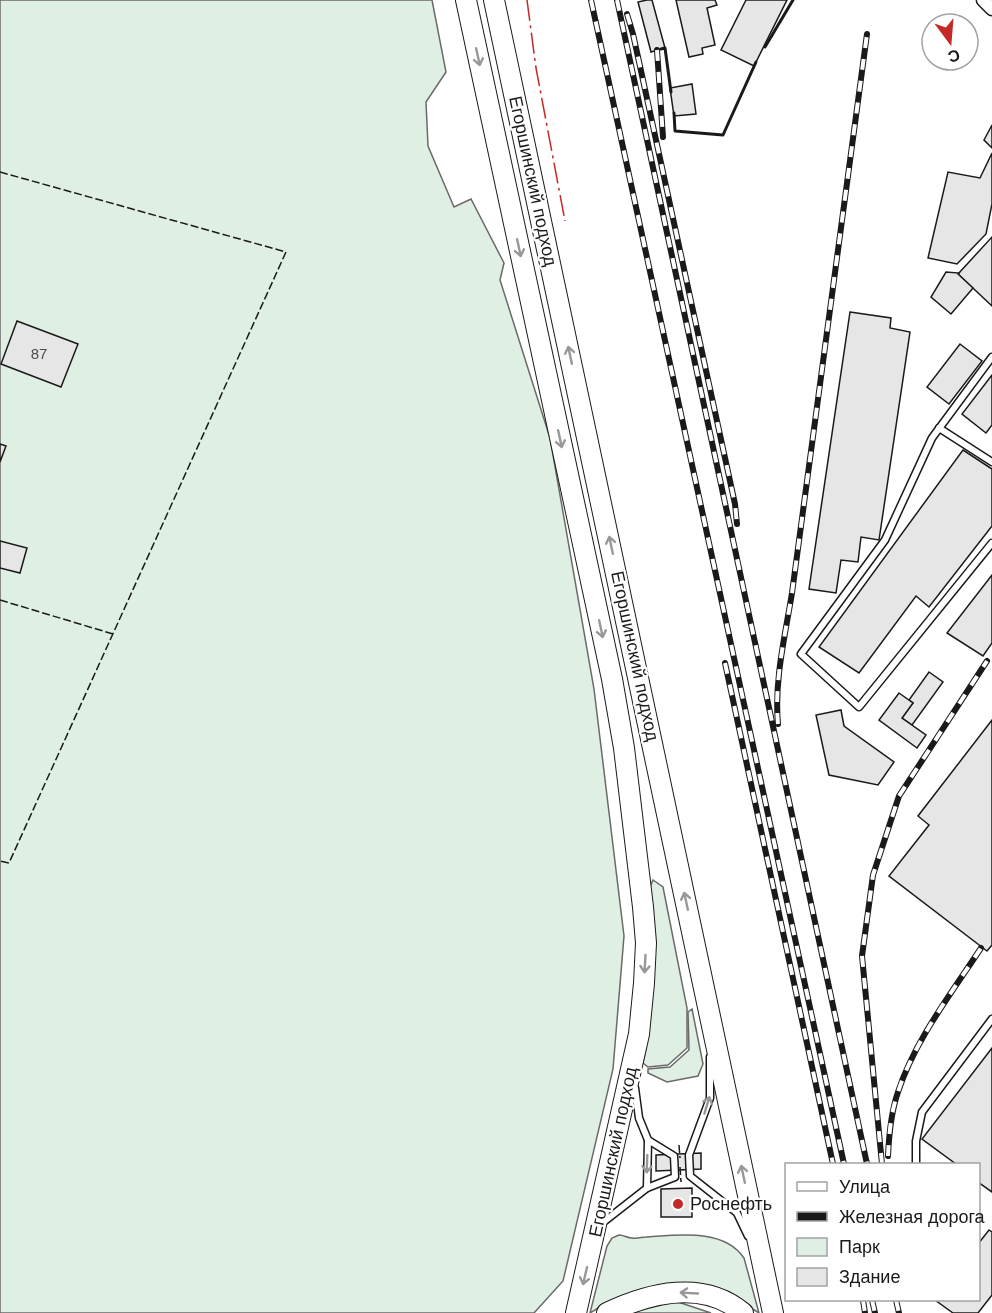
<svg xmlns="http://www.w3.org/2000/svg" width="992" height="1313" font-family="Arial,sans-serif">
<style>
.green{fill:#e0efe3;stroke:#6a6a6a;stroke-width:1.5}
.building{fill:#e6e6e6;stroke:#1a1a1a;stroke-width:1.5}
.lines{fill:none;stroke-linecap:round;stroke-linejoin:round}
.service-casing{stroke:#1a1a1a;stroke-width:9}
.minor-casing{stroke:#1a1a1a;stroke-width:15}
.primary-casing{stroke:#1a1a1a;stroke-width:22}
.service{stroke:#fff;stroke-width:6}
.minor{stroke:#fff;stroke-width:12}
.primary{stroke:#fff;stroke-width:20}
.rail-casing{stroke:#1a1a1a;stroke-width:6}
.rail{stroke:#fff;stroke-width:4;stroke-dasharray:11;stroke-linecap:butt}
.fence{stroke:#1a1a1a;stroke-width:1.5;stroke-dasharray:8 3;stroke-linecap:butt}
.wall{stroke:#1a1a1a;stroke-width:3}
.power{stroke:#c62828;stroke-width:1.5;stroke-dasharray:21 4.5 3 4.5;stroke-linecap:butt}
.oneway{stroke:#989898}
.poi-dot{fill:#c62828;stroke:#fff;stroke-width:2}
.labels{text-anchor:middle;stroke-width:4.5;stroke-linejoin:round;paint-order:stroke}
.number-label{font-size:15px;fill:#4d4d4d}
.street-label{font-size:18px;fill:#1a1a1a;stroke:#fff}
.poi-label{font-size:18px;fill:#1a1a1a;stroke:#fff;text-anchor:start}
</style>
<rect width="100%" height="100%" fill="#fff"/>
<g class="green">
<path d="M 0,0 L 432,0 L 446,72 L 426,102 L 428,146 L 454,207 L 471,199 L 504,263 L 500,280 L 550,438 L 594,689 L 624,936 L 613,1069 L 563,1281 L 534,1313 L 0,1313 Z"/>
<path d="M 653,880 L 663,887 L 687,1008 L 687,1048 L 668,1065 L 648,1067 L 643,1063 C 655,1014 648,943 648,892 Z"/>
<path d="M 692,1009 L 703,1064 L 698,1076 L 667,1082 L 648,1073 L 648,1069 L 670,1067 L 689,1050 L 688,1012 Z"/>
<path d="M 619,1235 C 624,1235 627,1238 632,1238 C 637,1239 642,1237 646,1237 C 678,1235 724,1228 744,1258 L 759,1313 L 738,1300 L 605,1304 L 590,1313 L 607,1246 L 612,1238 Z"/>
<path d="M 675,1301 L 711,1313 L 631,1313 Z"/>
</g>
<g class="building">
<path d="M 647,0 L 652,0 L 665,48 L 651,52 L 638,2 Z"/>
<path d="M 676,0 L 715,0 L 717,5 L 707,8 L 715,45 L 702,48 L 703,54 L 689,57 Z"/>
<path d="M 746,0 L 787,0 L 754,66 L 721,50 Z"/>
<path d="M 692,84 L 696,114 L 674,116 L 670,88 Z"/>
<path d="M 992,125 L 992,148 L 984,140 Z"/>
<path d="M 992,153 L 992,204 L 986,234 L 957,264 L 928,258 L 948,172 L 980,178 Z"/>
<path d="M 992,237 L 992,306 L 958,274 Z"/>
<path d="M 946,272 L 959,273 L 958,274 L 973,288 L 951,314 L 931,297 Z"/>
<path d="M 850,312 L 891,318 L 890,328 L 910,332 L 879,540 L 861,537 L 858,562 L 841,560 L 836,593 L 809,589 Z"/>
<path d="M 17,321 L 78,344 L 61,387 L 1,364 Z"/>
<path d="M 960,344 L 982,361 L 949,404 L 927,387 Z"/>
<path d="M 992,375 L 992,425 L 986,433 L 962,414 Z"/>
<path d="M 0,444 L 6,446 L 0,462 Z"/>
<path d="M 963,450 L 992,469 L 992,526 L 929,607 L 916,596 L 859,673 L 819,647 Z"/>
<path d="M 0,541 L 27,548 L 20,573 L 0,568 Z"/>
<path d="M 992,575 L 992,643 L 983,656 L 947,633 Z"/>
<path d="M 929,672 L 943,682 L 912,725 L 902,718 L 913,703 L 909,700 Z"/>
<path d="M 899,693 L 913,703 L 902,718 L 926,735 L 917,748 L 879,720 Z"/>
<path d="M 841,710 L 844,726 L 894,762 L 878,785 L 829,775 L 816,715 Z"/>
<path d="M 992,720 L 992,945 L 987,951 L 889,876 L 929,825 L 918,816 Z"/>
<path d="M 992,1048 L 992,1192 L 978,1182 L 978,1164 L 956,1164 L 922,1139 Z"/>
<path d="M 701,1153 L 701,1169 L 656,1171 L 656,1155 Z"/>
<path d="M 692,1188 L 692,1217 L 661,1217 L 661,1189 Z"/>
<path d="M 989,1230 L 992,1232 L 992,1295 L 978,1313 L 953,1313 L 935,1300 L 978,1300 L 978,1244 Z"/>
</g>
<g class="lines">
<g class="service-casing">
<g id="service">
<path d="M 992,357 L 932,438 L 885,540 L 801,654 L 859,707 L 992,543"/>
<path d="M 939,428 L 992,462"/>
<path d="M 710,1057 L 710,1098 L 689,1155 L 690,1176 L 737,1213 L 748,1236"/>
<path d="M 916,1164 L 916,1141 L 922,1112 L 992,1019"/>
<path d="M 647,1188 L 648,1140"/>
<path d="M 601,1224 L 647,1188 L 675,1177 L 674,1156 L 648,1140 L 639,1118 L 635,1088"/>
</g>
</g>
<g class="minor-casing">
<path id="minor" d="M 983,0 L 992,9"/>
</g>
<g class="primary-casing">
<g id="primary">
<path d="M 466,0 L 612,679 L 624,748 L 643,907 L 646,943 L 644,983 L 639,1034 L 576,1313"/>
<path d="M 494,0 L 773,1313"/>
<path d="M 607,1313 C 649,1293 703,1279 743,1313"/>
</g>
</g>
<use href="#service" class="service"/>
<use href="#minor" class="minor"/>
<use href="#primary" class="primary"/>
<g class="rail-casing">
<g id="rail">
<path d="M 591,0 L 844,1164"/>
<path d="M 617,0 L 867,1164"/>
<path d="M 627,14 L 633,34 L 735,504 L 737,524"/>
<path d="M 657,50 L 663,137"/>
<path d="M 725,663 L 833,1164"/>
<path d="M 778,724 C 774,681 785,636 792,593 L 867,34"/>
<path d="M 888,1156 C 889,1134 891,1112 898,1092 C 915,1040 951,994 981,948"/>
<path d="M 882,1164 L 862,956 L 873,875 L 899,796 L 987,661"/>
<path d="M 863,1300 L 865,1313"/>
<path d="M 872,1300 L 875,1313"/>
<path d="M 896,1300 L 899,1313"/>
</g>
</g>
<use href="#rail" class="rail"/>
<g class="fence">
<path d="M 0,172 L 286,252 L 9,863 L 0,861"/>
<path d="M 0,600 L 113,634"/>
<path d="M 679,1145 L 680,1158"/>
<path d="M 680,1167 L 681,1182"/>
</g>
<g class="wall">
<path d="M 765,47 L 793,0"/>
<path d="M 661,49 L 665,48 L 671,92"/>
<path d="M 674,113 L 675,131 L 723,135 L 756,62"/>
</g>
<path class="power" d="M 527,0 L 536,68 L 565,221"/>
</g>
<defs><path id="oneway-shaft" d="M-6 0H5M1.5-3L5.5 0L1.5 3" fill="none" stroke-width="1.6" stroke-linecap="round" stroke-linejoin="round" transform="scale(1.5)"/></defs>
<g class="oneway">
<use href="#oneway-shaft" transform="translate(478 57) rotate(78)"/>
<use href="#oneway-shaft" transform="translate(519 248) rotate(78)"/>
<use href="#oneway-shaft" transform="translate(570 355) rotate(-102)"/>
<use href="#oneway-shaft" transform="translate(560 439) rotate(78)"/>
<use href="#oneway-shaft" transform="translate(611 545) rotate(-102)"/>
<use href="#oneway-shaft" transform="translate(601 629) rotate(78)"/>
<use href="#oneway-shaft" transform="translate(686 901) rotate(-102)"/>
<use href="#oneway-shaft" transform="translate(645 964) rotate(93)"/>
<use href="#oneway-shaft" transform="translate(707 1105) rotate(-73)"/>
<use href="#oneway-shaft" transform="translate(647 1164) rotate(92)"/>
<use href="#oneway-shaft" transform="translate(743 1174) rotate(-102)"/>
<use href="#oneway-shaft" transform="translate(585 1276) rotate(103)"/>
<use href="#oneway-shaft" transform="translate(689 1293) rotate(-177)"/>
</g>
<circle class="poi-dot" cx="678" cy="1204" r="6"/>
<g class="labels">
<g class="number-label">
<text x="39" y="359">87</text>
</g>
<g class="street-label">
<text transform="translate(533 181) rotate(78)" y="6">Егоршинский подход</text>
<text transform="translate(635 656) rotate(78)" y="6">Егоршинский подход</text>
<text transform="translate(613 1152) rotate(-78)" y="6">Егоршинский подход</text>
</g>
<g class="poi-label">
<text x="690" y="1210">Роснефть</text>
</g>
</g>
<rect x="785" y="1163" width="195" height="138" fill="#ffffff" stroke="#a3a3a3" stroke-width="1.5"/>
<rect x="797" y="1182" width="30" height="9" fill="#ffffff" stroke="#a3a3a3" stroke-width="1.5"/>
<text x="839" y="1193" font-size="18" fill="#1a1a1a">Улица</text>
<rect x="797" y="1212" width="30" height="9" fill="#1a1a1a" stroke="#a3a3a3" stroke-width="1.5"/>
<text x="839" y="1223" font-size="18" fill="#1a1a1a">Железная дорога</text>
<rect x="797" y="1238" width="30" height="18" fill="#e0efe3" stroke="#a3a3a3" stroke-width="1.5"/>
<text x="839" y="1253" font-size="18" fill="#1a1a1a">Парк</text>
<rect x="797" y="1268" width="30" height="18" fill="#e6e6e6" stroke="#a3a3a3" stroke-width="1.5"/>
<text x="839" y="1283" font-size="18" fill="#1a1a1a">Здание</text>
<g transform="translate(950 42) rotate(164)"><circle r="28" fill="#ffffff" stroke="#a3a3a3" stroke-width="1.5"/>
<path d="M0-4.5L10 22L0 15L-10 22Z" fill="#c62828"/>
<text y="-9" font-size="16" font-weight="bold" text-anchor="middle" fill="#1a1a1a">С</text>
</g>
</svg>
